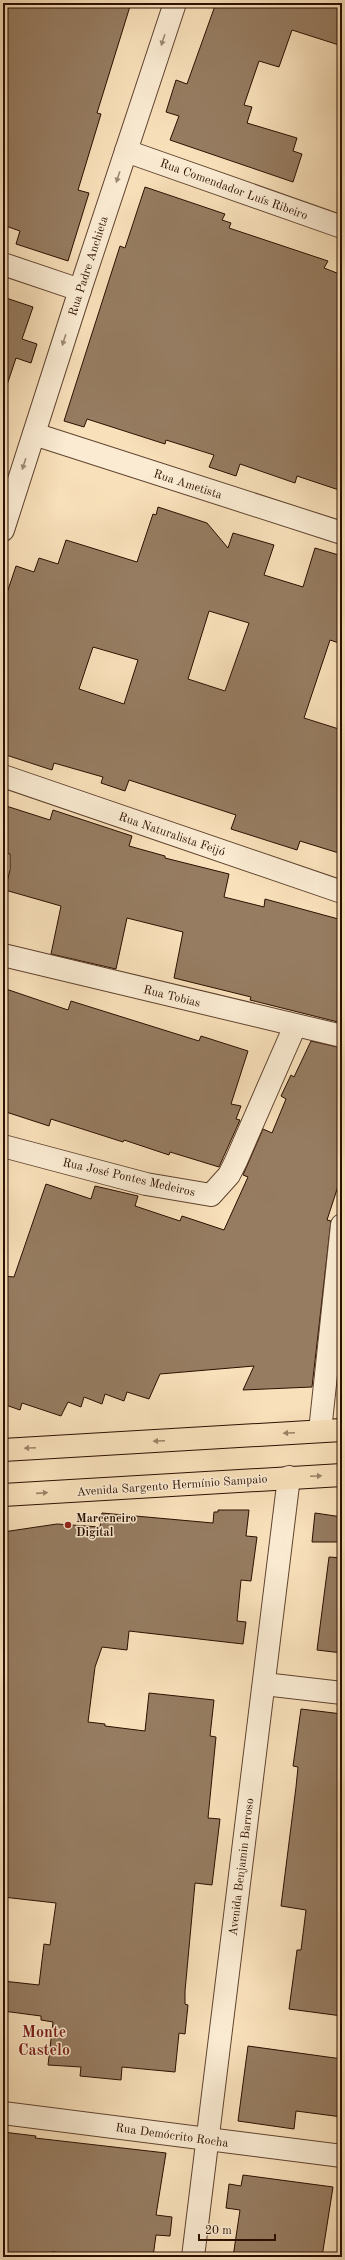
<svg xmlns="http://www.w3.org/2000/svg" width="345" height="2260" font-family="'Old Standard TT',serif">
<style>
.building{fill:#967c61;stroke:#2c0f00;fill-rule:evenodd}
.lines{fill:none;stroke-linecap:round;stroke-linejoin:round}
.minor-casing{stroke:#5f432e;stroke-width:24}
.major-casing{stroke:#2c0f00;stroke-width:24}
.minor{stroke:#faebd2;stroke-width:22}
.major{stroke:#f8e0ba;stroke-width:22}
.oneway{fill:#9d8874}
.oneway2{fill:#9c8266}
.poi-dot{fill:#8f2418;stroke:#faebd2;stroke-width:1.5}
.labels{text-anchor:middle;stroke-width:3;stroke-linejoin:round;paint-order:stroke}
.street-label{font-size:12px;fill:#2c0f00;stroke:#faebd2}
.poi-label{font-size:12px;font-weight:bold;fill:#2c0f00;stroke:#faebd2;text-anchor:start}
.district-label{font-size:16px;font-weight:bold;fill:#7a1f14;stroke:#faebd2}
</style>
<rect width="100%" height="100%" fill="#f8e0ba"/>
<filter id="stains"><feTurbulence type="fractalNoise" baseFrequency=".005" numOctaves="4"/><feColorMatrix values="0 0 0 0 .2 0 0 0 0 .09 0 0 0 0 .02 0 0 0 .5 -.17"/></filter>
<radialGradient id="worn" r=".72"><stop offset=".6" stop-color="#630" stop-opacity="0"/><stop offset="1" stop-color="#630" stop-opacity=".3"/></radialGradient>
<g class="building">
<path d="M 3,3 L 131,3 L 97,113 L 101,114 L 78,190 L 89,193 L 68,261 L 16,244 L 20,231 L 3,225 Z"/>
<path d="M 216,3 L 342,3 L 342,46 L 292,30 L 279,67 L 259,61 L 244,105 L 252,107 L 247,123 L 297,138 L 293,151 L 302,154 L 293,182 L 170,140 L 179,116 L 166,112 L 176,80 L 187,84 Z"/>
<path d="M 145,187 L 225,214 L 222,220 L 231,223 L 229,228 L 328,261 L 324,268 L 342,275 L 342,491 L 297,476 L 295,483 L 240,464 L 236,476 L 209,467 L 214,455 L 166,440 L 165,444 L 87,419 L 84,427 L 64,421 L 120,246 L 125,248 Z"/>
<path d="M 3,297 L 33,307 L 22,339 L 37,344 L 31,363 L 16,358 L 7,385 L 3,385 Z"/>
<path d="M 158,507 L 207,523 L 228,548 L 233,533 L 274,545 L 264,575 L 303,587 L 315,548 L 342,556 L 342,644 L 330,640 L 304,718 L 342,730 L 342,854 L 300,841 L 297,850 L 231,829 L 236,815 L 129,780 L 125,791 L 101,783 L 103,777 L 54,763 L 52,770 L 3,754 L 3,605 L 16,566 L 34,572 L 39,558 L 58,564 L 66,540 L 137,562 L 153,514 L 156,515 ZM 209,611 L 249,623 L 225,691 L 188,679 ZM 93,647 L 138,660 L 124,704 L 79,689 Z"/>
<path d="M 3,805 L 50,820 L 53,810 L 132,836 L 129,846 L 165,856 L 165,858 L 229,874 L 224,897 L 264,907 L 265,899 L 342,920 L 342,1023 L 250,1000 L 251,997 L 174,978 L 183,932 L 127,918 L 116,969 L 51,954 L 61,906 L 5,890 L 10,870 L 10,854 L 3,852 Z"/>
<path d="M 3,988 L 68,1010 L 71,1001 L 199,1041 L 201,1036 L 248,1051 L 231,1104 L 241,1106 L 236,1119 L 240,1120 L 219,1167 L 170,1152 L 169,1155 L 124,1140 L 123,1142 L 51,1119 L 49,1126 L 3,1111 Z"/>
<path d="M 311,1041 L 342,1048 L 342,1174 L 327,1220 L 331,1221 L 312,1387 L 243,1390 L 254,1366 L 160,1374 L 149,1399 L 127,1392 L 124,1401 L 105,1394 L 102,1404 L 84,1397 L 81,1407 L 68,1402 L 61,1416 L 22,1403 L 20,1410 L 3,1404 L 3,1276 L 14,1277 L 46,1184 L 91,1199 L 95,1186 L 138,1196 L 135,1206 L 180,1221 L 182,1216 L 224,1230 L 248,1177 L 243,1175 L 263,1129 L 272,1133 L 286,1099 L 281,1096 L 291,1075 L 294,1077 Z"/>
<path d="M 218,1510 L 249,1510 L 246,1536 L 257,1537 L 251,1581 L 241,1580 L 237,1621 L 246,1622 L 243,1644 L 129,1631 L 127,1650 L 102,1647 L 95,1667 L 88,1722 L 105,1724 L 105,1726 L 145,1731 L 149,1693 L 214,1700 L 210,1736 L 216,1737 L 208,1818 L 220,1819 L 212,1885 L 195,1883 L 185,1991 L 185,2004 L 188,2005 L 185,2034 L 179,2033 L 175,2072 L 122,2067 L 121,2080 L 80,2076 L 81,2067 L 48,2065 L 53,2022 L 41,2020 L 41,2016 L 3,2011 L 3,1981 L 39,1985 L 44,1944 L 50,1945 L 56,1903 L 3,1897 L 3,1532 L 57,1524 L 100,1527 L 102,1513 L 213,1523 L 214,1512 L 218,1512 Z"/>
<path d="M 315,1513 L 342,1517 L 342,1542 L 312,1542 Z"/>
<path d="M 329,1557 L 342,1558 L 342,1653 L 317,1650 Z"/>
<path d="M 301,1709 L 342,1714 L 342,2016 L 289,2009 L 297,1950 L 301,1950 L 306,1910 L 281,1906 L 296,1787 L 298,1767 L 293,1766 Z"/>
<path d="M 248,2046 L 342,2059 L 342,2117 L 296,2111 L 294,2129 L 238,2121 Z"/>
<path d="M 3,2132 L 36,2136 L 35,2138 L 166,2153 L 156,2215 L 172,2217 L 170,2236 L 156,2235 L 153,2257 L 103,2257 L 52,2252 L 51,2257 L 3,2257 Z"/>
<path d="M 243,2175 L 333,2187 L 322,2257 L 233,2257 L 240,2210 L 226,2208 L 229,2184 L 241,2186 Z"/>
</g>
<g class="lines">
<g class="minor-casing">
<g id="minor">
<path d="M 126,151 L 342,227"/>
<path d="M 3,264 L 80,290"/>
<path d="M 34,434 L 342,533"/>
<path d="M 3,530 L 80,290 L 175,3"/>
<path d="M 3,776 L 342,892"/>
<path d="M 3,955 L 342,1036"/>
<path d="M 3,1146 L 146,1184 L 211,1195 L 229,1175 L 236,1161 L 295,1026"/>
<path d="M 320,1431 L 342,1225"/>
<path d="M 264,1684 L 342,1693"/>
<path d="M 3,2113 L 342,2156"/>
<path d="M 193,2257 L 289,1477"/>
</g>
</g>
<g class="major-casing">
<g id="major">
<path d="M 3,1450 L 342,1430"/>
<path d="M 3,1495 L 342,1475"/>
</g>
</g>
<use href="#minor" class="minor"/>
<use href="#major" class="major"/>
</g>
<defs><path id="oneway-solid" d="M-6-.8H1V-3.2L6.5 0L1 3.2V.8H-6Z"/></defs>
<g class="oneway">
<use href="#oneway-solid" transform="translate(163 40) rotate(108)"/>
<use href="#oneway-solid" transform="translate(118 177) rotate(108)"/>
<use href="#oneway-solid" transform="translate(64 340) rotate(108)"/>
<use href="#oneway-solid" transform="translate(24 464) rotate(108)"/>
</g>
<g class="oneway2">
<use href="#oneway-solid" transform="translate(289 1433) rotate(177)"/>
<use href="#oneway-solid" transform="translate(159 1441) rotate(177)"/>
<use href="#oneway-solid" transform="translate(30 1448) rotate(177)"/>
<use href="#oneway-solid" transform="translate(316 1476) rotate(-2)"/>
<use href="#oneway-solid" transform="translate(42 1493) rotate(-4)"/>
</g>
<circle class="poi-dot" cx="68" cy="1525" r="4"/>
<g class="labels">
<g class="street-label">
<text transform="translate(234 189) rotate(20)" y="4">Rua Comendador Luís Ribeiro</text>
<text transform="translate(88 266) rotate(-72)" y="4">Rua Padre Anchieta</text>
<text transform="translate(188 484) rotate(18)" y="4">Rua Ametista</text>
<text transform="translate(172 834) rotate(19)" y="4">Rua Naturalista Feijó</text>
<text transform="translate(172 996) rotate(14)" y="4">Rua Tobias</text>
<text transform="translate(129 1177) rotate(13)" y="4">Rua José Pontes Medeiros</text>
<text transform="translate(172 1485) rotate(-4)" y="4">Avenida Sargento Hermínio Sampaio</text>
<text transform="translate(241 1867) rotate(-83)" y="4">Avenida Benjamin Barroso</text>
<text transform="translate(172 2135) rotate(8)" y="4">Rua Demócrito Rocha</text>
</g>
<g class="poi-label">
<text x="76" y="1522">Marceneiro<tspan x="76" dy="14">Digital</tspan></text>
</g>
<g class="district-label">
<text x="44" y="2037">Monte<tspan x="44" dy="18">Castelo</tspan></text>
</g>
</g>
<rect width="345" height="2260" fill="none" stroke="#f8e0ba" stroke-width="16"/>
<rect x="4" y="4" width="337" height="2252" fill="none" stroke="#2c0f00" stroke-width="2"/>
<rect x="8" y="8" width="329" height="2244" fill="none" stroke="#2c0f00"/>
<path d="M199 2234v6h76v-6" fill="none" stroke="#2c0f00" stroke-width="2"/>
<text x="205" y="2234" font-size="12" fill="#2c0f00" stroke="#faebd2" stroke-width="3" paint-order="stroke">20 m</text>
<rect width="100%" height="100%" filter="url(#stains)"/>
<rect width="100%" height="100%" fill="url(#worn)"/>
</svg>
